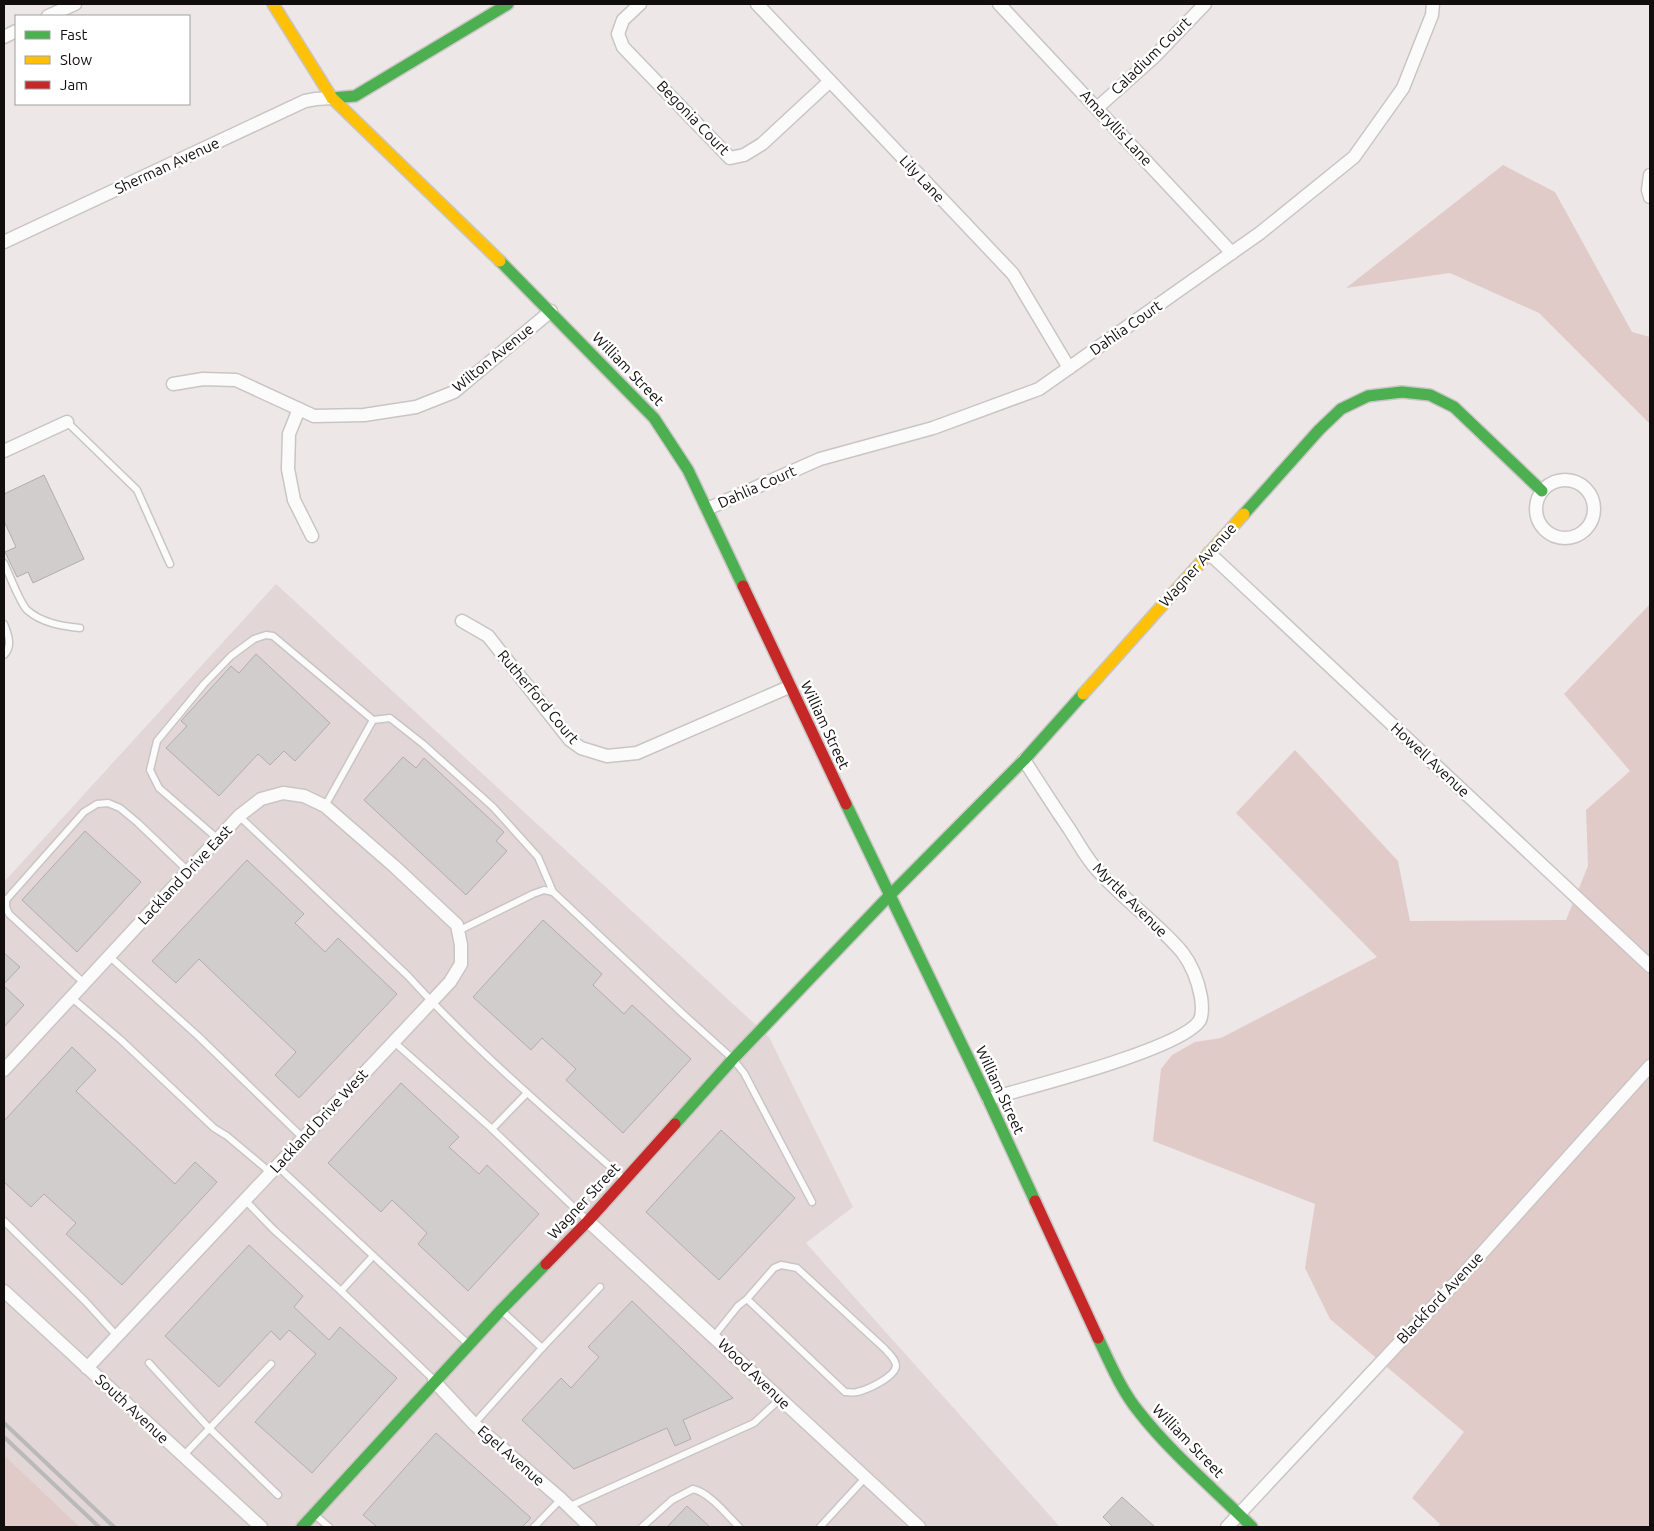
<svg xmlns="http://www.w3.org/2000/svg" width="1654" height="1531" font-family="Ubuntu,sans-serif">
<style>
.built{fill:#e3d6d6}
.green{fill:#e1cbc9}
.building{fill:#d2cdcd;stroke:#b2adad}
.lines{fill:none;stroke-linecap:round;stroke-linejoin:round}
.lane-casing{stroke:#cac5c5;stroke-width:9}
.street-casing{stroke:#cac5c5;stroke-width:15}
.fast-casing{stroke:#cac5c5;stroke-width:14}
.slow-casing{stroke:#cac5c5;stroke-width:14}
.jam-casing{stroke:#cac5c5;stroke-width:14}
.lane{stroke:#fcfbfb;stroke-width:6}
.street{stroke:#fcfbfb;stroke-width:12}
.fast{stroke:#4caf50;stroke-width:11}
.slow{stroke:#ffc107;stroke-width:11}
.jam{stroke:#c62828;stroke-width:11}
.rail{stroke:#bab9b9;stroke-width:4}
.labels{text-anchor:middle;stroke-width:5;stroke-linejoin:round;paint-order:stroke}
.street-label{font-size:15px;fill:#120e0e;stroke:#fff}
</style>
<rect width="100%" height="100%" fill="#ede7e7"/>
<path class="built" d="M 276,584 L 769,1037 L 853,1207 L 806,1243 L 1060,1527 L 80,1527 L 4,1455 L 4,882 Z"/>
<g class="green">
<path d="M 1503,165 L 1555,192 L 1632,332 L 1650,337 L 1650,424 L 1539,313 L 1450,273 L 1346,288 Z"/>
<path d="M 1650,604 L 1650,1527 L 1438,1527 L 1440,1524 L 1412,1498 L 1464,1432 L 1330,1319 L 1305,1268 L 1315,1204 L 1153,1141 L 1161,1069 L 1172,1055 L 1195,1042 L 1221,1038 L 1377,957 L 1236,813 L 1295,750 L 1398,861 L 1410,921 L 1566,920 L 1588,866 L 1586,810 L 1630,771 L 1564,694 Z"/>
<path d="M 4,1455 L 80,1527 L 4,1527 Z"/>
</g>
<g class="building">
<path d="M 44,475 L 84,559 L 33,583 L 28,572 L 17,577 L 5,552 L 16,547 L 4,521 L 4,494 Z"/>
<path d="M 256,654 L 330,723 L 295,761 L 284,751 L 270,765 L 258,754 L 219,796 L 166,748 L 187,726 L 181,721 L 231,666 L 239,673 Z"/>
<path d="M 403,757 L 416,768 L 424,758 L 504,832 L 496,841 L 507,851 L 466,895 L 364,800 Z"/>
<path d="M 85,831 L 141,882 L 77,952 L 22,900 Z"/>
<path d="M 247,860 L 304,914 L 295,923 L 325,952 L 338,938 L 397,994 L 299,1098 L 275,1075 L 296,1052 L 199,959 L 176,983 L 152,961 Z"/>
<path d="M 543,920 L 602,974 L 593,985 L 624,1014 L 632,1005 L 691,1059 L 623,1133 L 566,1080 L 576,1069 L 542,1038 L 531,1050 L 473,997 Z"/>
<path d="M 4,953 L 20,967 L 4,984 Z"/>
<path d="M 4,986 L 24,1005 L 4,1027 Z"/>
<path d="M 72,1047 L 96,1070 L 76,1091 L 175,1184 L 195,1162 L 217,1182 L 122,1285 L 66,1234 L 76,1223 L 44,1194 L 31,1207 L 4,1182 L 4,1121 Z"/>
<path d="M 401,1083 L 459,1137 L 449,1147 L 479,1174 L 487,1165 L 539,1214 L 468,1291 L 418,1244 L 427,1233 L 392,1200 L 381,1212 L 328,1163 Z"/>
<path d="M 721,1130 L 795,1198 L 719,1280 L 646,1212 Z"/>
<path d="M 249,1245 L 303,1296 L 294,1307 L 329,1340 L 340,1327 L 397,1378 L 312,1473 L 255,1422 L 316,1354 L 289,1330 L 280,1340 L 271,1331 L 219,1387 L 165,1336 Z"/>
<path d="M 632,1301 L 733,1398 L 683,1420 L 691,1439 L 675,1446 L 667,1428 L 574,1469 L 522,1420 L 561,1378 L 571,1388 L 599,1357 L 588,1347 Z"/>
<path d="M 436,1433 L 531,1518 L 522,1527 L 377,1527 L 363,1515 Z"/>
<path d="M 1122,1497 L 1155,1527 L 1113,1527 L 1103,1517 Z"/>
<path d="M 687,1506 L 710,1527 L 667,1527 Z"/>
</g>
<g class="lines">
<g class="lane-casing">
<g id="lane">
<path d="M 67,422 L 137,490 L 170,564"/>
<path d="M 4,563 C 9,574 20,603 27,610 C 42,623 61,626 80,628"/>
<path d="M 4,624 C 8,634 13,646 4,655"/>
<path d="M 325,806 L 373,720 L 390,718 L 423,744 L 493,807 L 538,857 L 553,892"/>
<path d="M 239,816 L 408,976 C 474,1049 550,1113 624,1179"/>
<path d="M 218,839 L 159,788 L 150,770 L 157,741 L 204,684 L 231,656 L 254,639 L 266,635 L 273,636 L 373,720"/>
<path d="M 458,931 L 533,894 L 544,890 L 553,892 L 683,1014 L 733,1059 L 744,1073 L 812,1202"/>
<path d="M 109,956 L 198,1036 L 303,1138"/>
<path d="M 84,983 L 9,914 L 6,907 L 6,900 L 84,812 L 97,804 L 108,803 L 120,808 L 138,823 L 188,871"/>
<path d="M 72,998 L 121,1040 L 214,1128 L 227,1136 L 271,1173"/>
<path d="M 394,1042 L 492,1129 L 587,1220"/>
<path d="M 492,1129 L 527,1093"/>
<path d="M 277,1166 L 468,1344"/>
<path d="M 245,1200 L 273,1229 L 341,1291 L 434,1380"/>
<path d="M 4,1221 L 85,1301 L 117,1336"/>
<path d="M 341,1291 L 373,1256"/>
<path d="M 501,1310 L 542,1348 L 600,1287"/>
<path d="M 714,1336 L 738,1306 L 747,1299 L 774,1268 L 781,1265 L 797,1268 L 885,1349 C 889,1354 896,1359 896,1366 C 895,1377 867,1390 857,1392 C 854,1393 849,1392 845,1392 L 747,1299"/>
<path d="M 149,1363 L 209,1428 L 278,1495"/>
<path d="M 474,1424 L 542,1348"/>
<path d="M 183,1456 L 271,1364"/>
<path d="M 568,1507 L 754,1423 L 780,1399"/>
<path d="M 315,1515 L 329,1527"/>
<path d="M 534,1527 L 561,1499"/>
<path d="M 642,1527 L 672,1500 L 693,1489 C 709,1492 727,1515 739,1527"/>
<path d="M 820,1527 L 865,1478"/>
</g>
</g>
<g class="street-casing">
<g id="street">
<path d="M 640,4 L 623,20 L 618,34 L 623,47 L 730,158 L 744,155 L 762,144 L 830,81"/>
<path d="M 757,4 L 1013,274 L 1069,368"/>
<path d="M 999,4 L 1232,253"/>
<path d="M 48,16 L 75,4"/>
<path d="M 4,37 L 16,31"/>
<path d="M 1097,108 L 1153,58 L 1205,4"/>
<path d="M 1650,175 L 1648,190 L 1650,197"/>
<path d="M 4,242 L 305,101 L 316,99 L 332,98"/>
<path d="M 173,384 L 203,379 L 236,380 L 314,416 L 364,415 L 416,407 L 454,392 L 551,311"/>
<path d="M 299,409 L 289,434 L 288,469 L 294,500 L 312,536"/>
<path d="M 4,451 L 67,422"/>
<circle cx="1565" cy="509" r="29"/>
<path d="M 707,509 L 820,459 L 933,428 L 1039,389 L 1260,233 L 1354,157 L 1403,88 L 1432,15 L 1433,4"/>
<path d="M 1209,553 L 1650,966"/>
<path d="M 462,621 L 488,636 L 570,740 L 581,748 L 607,756 L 637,753 L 789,687"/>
<path d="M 4,1070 L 239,816 L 261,799 L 283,793 L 304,796 L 325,806 L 394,866 L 457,925 L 461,945 L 461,964 L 450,982 L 87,1368"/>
<path d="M 988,1099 C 1026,1088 1183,1049 1200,1020 C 1203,1013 1202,1004 1201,997 C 1198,981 1192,965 1182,952 C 1155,920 1119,897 1093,865 C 1084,854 1077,841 1070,830 C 1054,807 1039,783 1024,760"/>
<path d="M 588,1221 L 919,1527"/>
<path d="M 4,1291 L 261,1527"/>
<path d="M 434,1381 L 474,1424 L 561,1499 L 590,1527"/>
<path d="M 1227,1527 L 1457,1281 L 1650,1066"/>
</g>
</g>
<g class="fast-casing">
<g id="fast">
<path d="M 332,98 L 355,96 L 508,4"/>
<path d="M 500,261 L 654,418 L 688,470 L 743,586"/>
<path d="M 1244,514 L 1319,430 L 1341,409 L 1368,396 L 1402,392 L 1430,395 L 1454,407 L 1542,491"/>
<path d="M 846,804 L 988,1099 L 1035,1201"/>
<path d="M 675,1124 L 733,1059 L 889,896 L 1024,760 L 1083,694"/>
<path d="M 1098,1338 C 1110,1363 1121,1390 1139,1412 C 1171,1453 1215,1490 1252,1527"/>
<path d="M 302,1527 L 501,1310 L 546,1264"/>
</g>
</g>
<g class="slow-casing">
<g id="slow">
<path d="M 273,4 L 332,98 L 500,261"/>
<path d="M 1083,694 L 1244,514"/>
</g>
</g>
<g class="jam-casing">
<g id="jam">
<path d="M 743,586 L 846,804"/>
<path d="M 1035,1201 L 1098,1338"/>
<path d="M 546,1264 L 588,1221 L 675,1124"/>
</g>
</g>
<use href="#lane" class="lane"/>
<use href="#street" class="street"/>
<use href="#fast" class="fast"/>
<use href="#slow" class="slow"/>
<use href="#jam" class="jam"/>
<g class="rail">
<path d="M 4,1423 L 114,1527"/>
<path d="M 4,1437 L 99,1527"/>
</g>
</g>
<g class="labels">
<g class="street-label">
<text transform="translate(1151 56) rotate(-44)" y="5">Caladium Court</text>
<text transform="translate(693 118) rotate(46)" y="5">Begonia Court</text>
<text transform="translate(1116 128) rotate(47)" y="5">Amaryllis Lane</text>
<text transform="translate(167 166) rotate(-25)" y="5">Sherman Avenue</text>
<text transform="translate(922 179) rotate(47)" y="5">Lily Lane</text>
<text transform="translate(1126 328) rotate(-35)" y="5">Dahlia Court</text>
<text transform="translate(493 358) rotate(-39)" y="5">Wilton Avenue</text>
<text transform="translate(628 369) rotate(46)" y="5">William Street</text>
<text transform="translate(757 487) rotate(-24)" y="5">Dahlia Court</text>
<text transform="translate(1198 565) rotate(-48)" y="5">Wagner Avenue</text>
<text transform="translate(538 697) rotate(50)" y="5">Rutherford Court</text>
<text transform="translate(825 725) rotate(65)" y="5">William Street</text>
<text transform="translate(1430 760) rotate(43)" y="5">Howell Avenue</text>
<text transform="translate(185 875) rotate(-47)" y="5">Lackland Drive East</text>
<text transform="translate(1130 900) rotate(45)" y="5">Myrtle Avenue</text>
<text transform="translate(1000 1090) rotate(65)" y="5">William Street</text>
<text transform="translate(319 1121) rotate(-47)" y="5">Lackland Drive West</text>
<text transform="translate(584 1201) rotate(-47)" y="5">Wagner Street</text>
<text transform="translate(1440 1298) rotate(-47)" y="5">Blackford Avenue</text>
<text transform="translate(754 1374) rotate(44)" y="5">Wood Avenue</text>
<text transform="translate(132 1409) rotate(43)" y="5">South Avenue</text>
<text transform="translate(1188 1441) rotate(46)" y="5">William Street</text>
<text transform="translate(511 1456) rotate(41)" y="5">Egel Avenue</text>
</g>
</g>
<rect width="1654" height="1531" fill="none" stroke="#120e0e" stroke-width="10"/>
<rect x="15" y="15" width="175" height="90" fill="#ffffff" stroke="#a09f9f"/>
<rect x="25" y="31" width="25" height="8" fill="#4caf50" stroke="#a09f9f"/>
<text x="60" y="40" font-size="15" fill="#120e0e">Fast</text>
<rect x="25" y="56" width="25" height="8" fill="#ffc107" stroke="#a09f9f"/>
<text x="60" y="65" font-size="15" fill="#120e0e">Slow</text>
<rect x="25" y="81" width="25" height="8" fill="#c62828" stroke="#a09f9f"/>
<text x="60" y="90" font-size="15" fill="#120e0e">Jam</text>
</svg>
